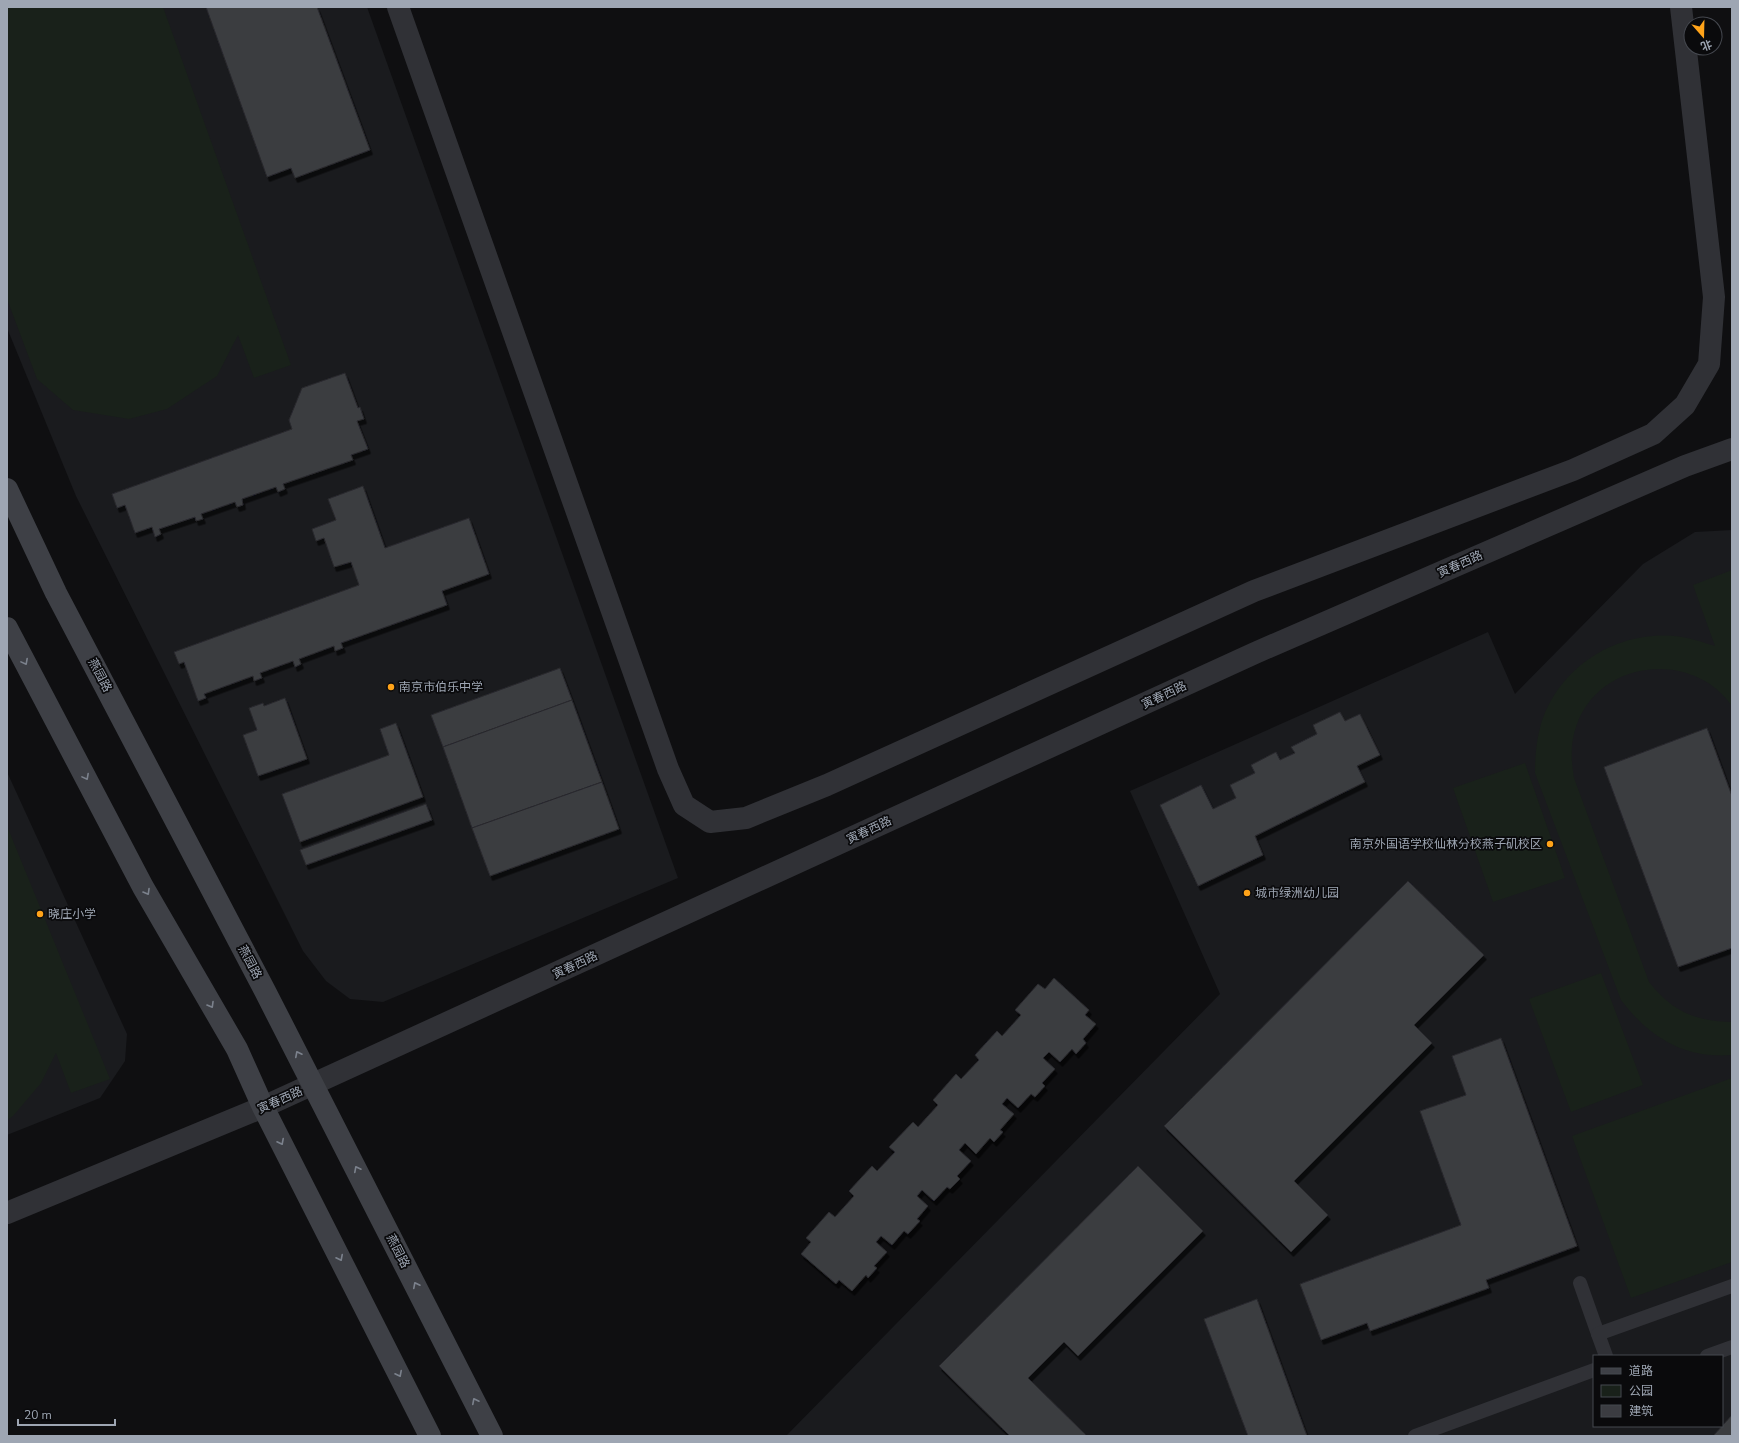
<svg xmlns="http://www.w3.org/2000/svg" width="1739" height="1443" font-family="'Nunito Sans','Noto Sans SC',sans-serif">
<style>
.built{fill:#1a1b1e;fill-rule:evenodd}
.green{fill:#19211a}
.building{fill:#3b3c41;stroke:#29292d;filter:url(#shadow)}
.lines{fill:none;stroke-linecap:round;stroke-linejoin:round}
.service{stroke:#303136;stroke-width:14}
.minor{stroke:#303136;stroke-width:22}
.tertiary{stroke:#303136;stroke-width:22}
.secondary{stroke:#3e4046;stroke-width:22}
.oneway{stroke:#7c828d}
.poi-dot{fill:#ffa319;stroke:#0a0a0c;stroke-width:1.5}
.labels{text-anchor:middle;stroke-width:3.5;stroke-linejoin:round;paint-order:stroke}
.street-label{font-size:12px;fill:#9ea6b3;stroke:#0a0a0c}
.poi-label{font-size:12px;fill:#9ea6b3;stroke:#0a0a0c;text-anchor:start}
</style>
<defs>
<filter id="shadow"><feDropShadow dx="2.5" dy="4.5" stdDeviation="0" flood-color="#0009"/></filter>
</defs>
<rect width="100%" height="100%" fill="#0f0f11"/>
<g class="built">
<path d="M 7,7 L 367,7 L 678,878 L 383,1002 L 350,999 L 326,981 L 303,951 L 76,496 L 7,328 Z"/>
<path d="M 1732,530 L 1732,1436 L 786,1436 L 1220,994 L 1130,791 L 1488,632 L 1515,694 L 1643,564 L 1695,532 ZM 1594,1356 L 1722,1356 L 1722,1426 L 1594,1426 Z"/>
<path d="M 7,772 L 127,1034 L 125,1061 L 100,1098 L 7,1135 Z"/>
</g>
<g class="green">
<path d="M 7,7 L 163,7 L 291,365 L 254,378 L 238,335 L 217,376 L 167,409 L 129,419 L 73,410 L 37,379 L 7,299 Z"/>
<path d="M 1732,570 L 1732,706 C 1693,650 1601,659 1577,724 C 1570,742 1571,760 1574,778 L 1649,982 C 1672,1011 1694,1021 1732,1022 L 1732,1055 C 1684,1059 1649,1037 1621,1000 L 1535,773 C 1535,758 1536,743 1540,728 C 1556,669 1614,631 1674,636 C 1688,637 1702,642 1715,646 L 1693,585 Z"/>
<path d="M 1525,763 L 1565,878 L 1493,902 L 1453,788 Z"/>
<path d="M 7,826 L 110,1079 L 71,1093 L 56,1053 L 41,1083 L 13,1116 L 7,1120 Z"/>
<path d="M 1601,973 L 1643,1085 L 1571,1112 L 1529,999 Z"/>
<path d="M 1732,1078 L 1732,1262 L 1631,1298 L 1572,1136 Z"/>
</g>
<g class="building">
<path d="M 206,7 L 317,7 L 370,150 L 295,178 L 291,168 L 267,177 Z"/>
<path d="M 345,373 L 358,408 L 360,407 L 364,419 L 357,421 L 368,449 L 351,455 L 353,460 L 283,484 L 285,489 L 278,492 L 276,487 L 242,499 L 243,505 L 237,507 L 235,502 L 201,514 L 203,519 L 196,521 L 195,517 L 159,529 L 161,534 L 155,537 L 152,527 L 135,533 L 125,505 L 117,508 L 112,494 L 292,429 L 289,420 L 302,388 Z"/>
<path d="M 363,486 L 385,548 L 469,518 L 489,574 L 442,591 L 447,605 L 341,643 L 343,648 L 335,651 L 334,646 L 299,659 L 301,664 L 295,667 L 293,661 L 260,673 L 262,678 L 254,681 L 253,676 L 204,694 L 206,698 L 198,701 L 184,662 L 179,664 L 174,652 L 359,585 L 351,562 L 334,567 L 324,538 L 316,541 L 312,529 L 336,520 L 328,499 Z"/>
<path d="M 560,668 L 572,700 L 443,747 L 431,715 Z"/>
<path d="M 285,698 L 307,759 L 258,776 L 243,735 L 257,730 L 249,708 L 263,703 L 264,706 Z"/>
<path d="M 572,700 L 602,782 L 472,828 L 443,747 Z"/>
<path d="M 1340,712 L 1345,721 L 1360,714 L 1380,755 L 1357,766 L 1365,782 L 1255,836 L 1263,855 L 1198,886 L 1160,805 L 1201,785 L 1213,809 L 1236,798 L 1230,785 L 1255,773 L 1251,765 L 1276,752 L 1280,760 L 1295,753 L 1291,747 L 1317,734 L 1313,725 Z"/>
<path d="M 396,723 L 423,797 L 300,842 L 282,794 L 389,755 L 380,729 Z"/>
<path d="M 1707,728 L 1732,796 L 1732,948 L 1678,967 L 1604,767 Z"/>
<path d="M 602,782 L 619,829 L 490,876 L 472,828 Z"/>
<path d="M 426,804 L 432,820 L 306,865 L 300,850 Z"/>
<path d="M 1408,881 L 1484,955 L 1414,1025 L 1432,1043 L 1294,1181 L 1328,1215 L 1291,1252 L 1164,1126 Z"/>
<path d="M 1054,978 L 1089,1010 L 1085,1015 L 1096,1024 L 1083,1039 L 1086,1043 L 1076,1054 L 1072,1049 L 1060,1062 L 1049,1052 L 1043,1058 L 1055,1069 L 1042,1083 L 1045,1086 L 1035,1097 L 1031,1094 L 1018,1108 L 1007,1098 L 1002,1104 L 1014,1114 L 1000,1130 L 1003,1132 L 994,1142 L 990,1138 L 976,1154 L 965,1143 L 959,1150 L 971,1161 L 957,1176 L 960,1179 L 950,1189 L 947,1187 L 934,1201 L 922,1190 L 917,1196 L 928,1206 L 917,1219 L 920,1221 L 908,1234 L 904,1231 L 892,1245 L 881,1236 L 876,1242 L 887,1252 L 874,1266 L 877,1268 L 868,1278 L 866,1275 L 852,1291 L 839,1280 L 836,1284 L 801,1254 L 811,1242 L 806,1238 L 829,1212 L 835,1217 L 854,1196 L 849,1191 L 872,1166 L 877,1171 L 895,1152 L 889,1147 L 913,1122 L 918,1127 L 938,1105 L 933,1100 L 956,1074 L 961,1079 L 979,1060 L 975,1055 L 997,1031 L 1002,1036 L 1021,1015 L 1015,1010 L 1038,984 L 1045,989 Z"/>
<path d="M 1501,1038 L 1577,1246 L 1486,1280 L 1489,1288 L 1370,1331 L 1367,1323 L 1321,1340 L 1300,1284 L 1461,1225 L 1420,1111 L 1466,1095 L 1452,1056 Z"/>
<path d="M 1138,1166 L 1203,1231 L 1078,1356 L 1064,1342 L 1028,1378 L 1087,1436 L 1010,1436 L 939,1366 Z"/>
<path d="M 1257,1299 L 1307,1436 L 1248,1436 L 1204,1319 Z"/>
<path d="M 1732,1415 L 1732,1436 L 1713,1436 L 1714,1435 Z"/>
</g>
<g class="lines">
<g class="service">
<path d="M 1580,1283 L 1598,1334"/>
<path d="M 1606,1356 L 1598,1334 L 1732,1286"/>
<path d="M 1707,1356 L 1732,1347"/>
<path d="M 1415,1436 L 1594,1370"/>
</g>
<path class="minor" d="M 398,7 L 668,769 L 684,805 L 710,822 L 746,818 L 827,785 L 1254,591 L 1573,470 L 1653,434 L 1685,405 L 1709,364 L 1714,297 L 1681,7"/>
<path class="tertiary" d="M 7,1213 L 263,1107 L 1255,653 L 1685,466 L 1732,449"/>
<g class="secondary">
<path d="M 7,489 L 56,593 L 265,991 L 492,1436"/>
<path d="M 7,628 L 143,887 L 237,1049 L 263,1107 L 430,1436"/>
</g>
</g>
<defs><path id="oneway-chevron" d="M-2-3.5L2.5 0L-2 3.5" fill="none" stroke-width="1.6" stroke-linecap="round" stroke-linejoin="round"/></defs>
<g class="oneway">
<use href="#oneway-chevron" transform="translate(25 662) rotate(62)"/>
<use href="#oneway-chevron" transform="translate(86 777) rotate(62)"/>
<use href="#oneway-chevron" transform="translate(147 892) rotate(60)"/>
<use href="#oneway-chevron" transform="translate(211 1005) rotate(60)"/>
<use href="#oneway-chevron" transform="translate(298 1054) rotate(-117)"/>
<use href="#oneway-chevron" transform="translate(281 1142) rotate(63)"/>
<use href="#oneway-chevron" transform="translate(357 1169) rotate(-117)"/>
<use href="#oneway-chevron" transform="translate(340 1258) rotate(63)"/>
<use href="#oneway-chevron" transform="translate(416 1285) rotate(-117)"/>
<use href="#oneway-chevron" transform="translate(399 1374) rotate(63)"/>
<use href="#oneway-chevron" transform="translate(475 1401) rotate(-117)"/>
</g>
<g class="poi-dot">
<circle cx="391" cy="687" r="4"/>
<circle cx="1550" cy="844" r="4"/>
<circle cx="1247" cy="893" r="4"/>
<circle cx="40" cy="914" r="4"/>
</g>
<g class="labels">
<g class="street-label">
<text transform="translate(1460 564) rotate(-24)" y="4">寅春西路</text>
<text transform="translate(100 675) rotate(62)" y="4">燕园路</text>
<text transform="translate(1164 695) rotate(-25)" y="4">寅春西路</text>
<text transform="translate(869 830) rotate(-25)" y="4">寅春西路</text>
<text transform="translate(250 962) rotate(62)" y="4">燕园路</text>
<text transform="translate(575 965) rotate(-25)" y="4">寅春西路</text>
<text transform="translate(280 1100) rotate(-24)" y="4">寅春西路</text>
<text transform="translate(398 1251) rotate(63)" y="4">燕园路</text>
</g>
<g class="poi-label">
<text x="399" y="691">南京市伯乐中学</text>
<text x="1542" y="848" text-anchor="end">南京外国语学校仙林分校燕子矶校区</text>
<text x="1255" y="897">城市绿洲幼儿园</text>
<text x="48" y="918">晓庄小学</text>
</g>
</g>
<rect width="1739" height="1443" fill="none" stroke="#9ea6b3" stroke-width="16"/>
<rect x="1593" y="1355" width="130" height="72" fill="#0a0a0c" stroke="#45484f"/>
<rect x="1601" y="1368" width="20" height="6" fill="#3e4046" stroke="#45484f"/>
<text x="1629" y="1375" font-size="12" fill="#9ea6b3">道路</text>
<rect x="1601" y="1385" width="20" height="12" fill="#19211a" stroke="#45484f"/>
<text x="1629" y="1395" font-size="12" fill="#9ea6b3">公园</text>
<rect x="1601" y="1405" width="20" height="12" fill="#3b3c41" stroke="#45484f"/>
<text x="1629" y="1415" font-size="12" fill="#9ea6b3">建筑</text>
<g transform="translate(1703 36) rotate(160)"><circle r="19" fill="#0a0a0c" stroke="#45484f"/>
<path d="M0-3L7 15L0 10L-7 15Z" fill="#ffa319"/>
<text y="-6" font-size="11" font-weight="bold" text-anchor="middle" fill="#9ea6b3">北</text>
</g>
<path d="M18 1419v6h97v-6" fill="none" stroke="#9ea6b3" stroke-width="2"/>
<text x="24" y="1419" font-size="12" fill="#9ea6b3" stroke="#0a0a0c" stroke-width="3" paint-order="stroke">20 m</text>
</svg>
